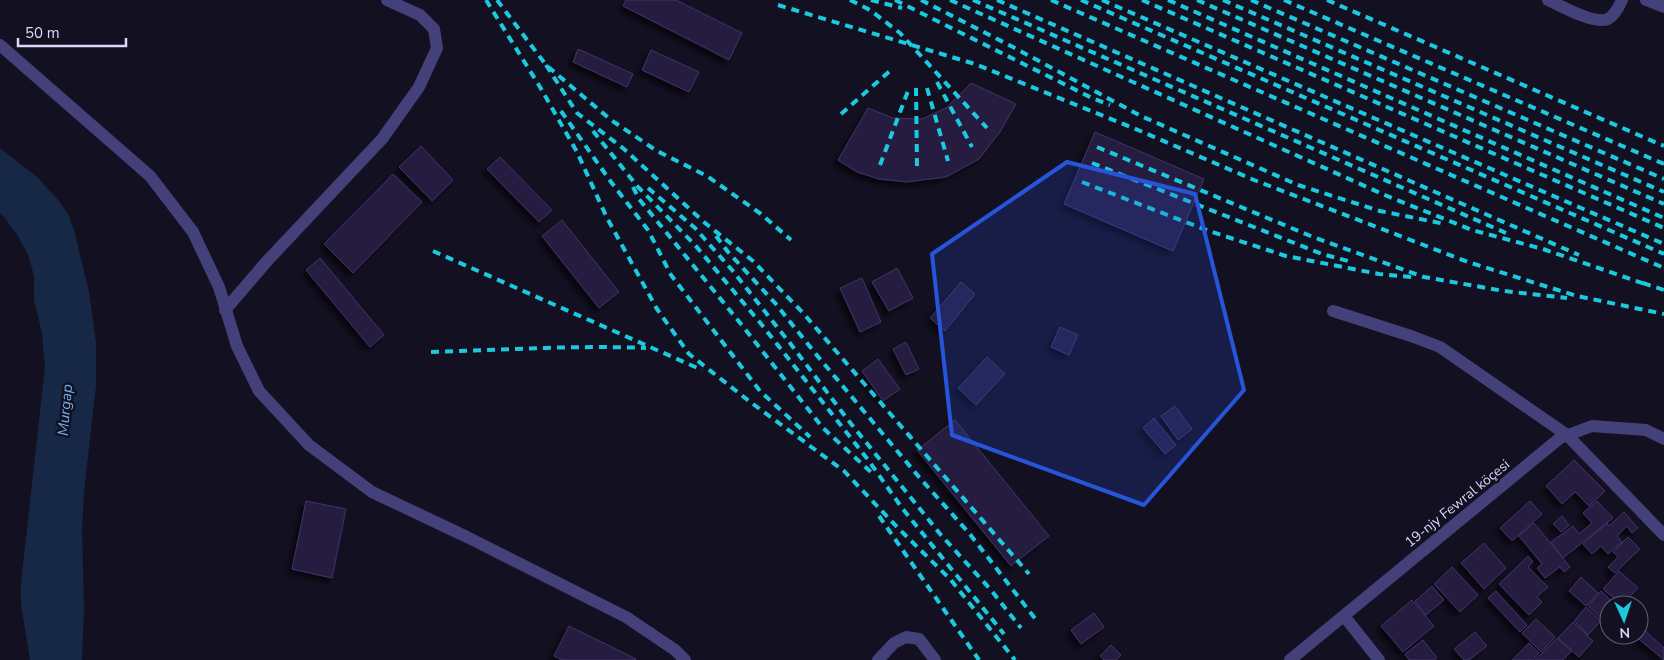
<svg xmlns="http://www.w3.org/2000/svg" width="1664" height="660" font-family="'Nunito Sans',sans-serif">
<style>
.water{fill:#162846}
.building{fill:#261f40;stroke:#3f3469;filter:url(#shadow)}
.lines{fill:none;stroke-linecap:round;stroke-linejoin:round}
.minor{stroke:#44417a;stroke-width:12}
.rail{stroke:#1ccae0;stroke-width:4;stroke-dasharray:8 6;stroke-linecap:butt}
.marked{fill:#2655da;fill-opacity:0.2;stroke:#2655da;stroke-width:4;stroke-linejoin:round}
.labels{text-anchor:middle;stroke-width:5;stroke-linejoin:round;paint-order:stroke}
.street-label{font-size:14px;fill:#dad6fa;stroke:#131021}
.water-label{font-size:15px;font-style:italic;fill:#70b2ed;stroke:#131021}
</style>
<defs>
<filter id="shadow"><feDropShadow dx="-4.5" dy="4.5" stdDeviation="2.5" flood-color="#0009"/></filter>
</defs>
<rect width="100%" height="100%" fill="#131021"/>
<path class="water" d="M 0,148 L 37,177 L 59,201 L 68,214 L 74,230 L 89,292 L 96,342 L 96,386 L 84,491 L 82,528 L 84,608 L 82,660 L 30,660 L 21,604 L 21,584 L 45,367 L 42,333 L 34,300 L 34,278 L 32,268 L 28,255 L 18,236 L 5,218 L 0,213 Z"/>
<g class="building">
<path d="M 626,0 L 676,0 L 742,33 L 729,60 L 623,6 Z"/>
<path d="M 578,49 L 633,74 L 627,87 L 573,62 Z"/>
<path d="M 651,50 L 699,72 L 689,92 L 642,70 Z"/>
<path d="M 971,83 L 1016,104 L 1000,132 L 979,159 L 946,177 L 907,182 L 879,179 L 857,172 L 838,160 L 868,108 L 893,118 L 922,119 L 946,108 Z"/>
<path d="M 1095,132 L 1204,179 L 1173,251 L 1064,204 Z"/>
<path d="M 421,146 L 453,180 L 432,201 L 399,167 Z"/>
<path d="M 500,157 L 552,210 L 539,222 L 487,169 Z"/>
<path d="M 393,174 L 422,202 L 353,273 L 324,244 Z"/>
<path d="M 562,220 L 619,292 L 599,308 L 542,236 Z"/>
<path d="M 320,258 L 384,335 L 370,347 L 306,270 Z"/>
<path d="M 897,268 L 913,298 L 889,311 L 872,282 Z"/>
<path d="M 862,278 L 881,322 L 860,332 L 840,288 Z"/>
<path d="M 961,282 L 975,294 L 945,331 L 930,318 Z"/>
<path d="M 1060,327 L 1078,335 L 1069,355 L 1051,347 Z"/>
<path d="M 906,342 L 919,369 L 906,375 L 893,349 Z"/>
<path d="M 987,357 L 1005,374 L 976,405 L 958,388 Z"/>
<path d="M 878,359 L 900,389 L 883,401 L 862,371 Z"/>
<path d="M 1175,406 L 1192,429 L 1178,440 L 1161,416 Z"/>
<path d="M 1154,418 L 1176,445 L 1165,454 L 1143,428 Z"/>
<path d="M 955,420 L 1049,536 L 1011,566 L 917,450 Z"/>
<path d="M 1574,460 L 1605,491 L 1589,506 L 1575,492 L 1562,504 L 1546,486 Z"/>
<path d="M 306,501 L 346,509 L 332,578 L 292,569 Z"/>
<path d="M 1530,501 L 1542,514 L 1512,541 L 1500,528 Z"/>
<path d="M 1597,501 L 1613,518 L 1563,558 L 1551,542 L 1573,526 L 1579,534 L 1592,523 L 1583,513 Z"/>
<path d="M 1624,512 L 1638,528 L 1632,533 L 1627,526 L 1617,536 L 1622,542 L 1608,554 L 1601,546 L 1592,554 L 1583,544 L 1607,523 L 1609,526 Z"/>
<path d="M 1562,516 L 1569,525 L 1561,532 L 1553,524 Z"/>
<path d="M 1534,523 L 1570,567 L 1564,572 L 1560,567 L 1545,578 L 1537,568 L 1542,564 L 1519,536 Z"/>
<path d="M 1628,537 L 1640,549 L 1615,573 L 1608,567 L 1618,557 L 1613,552 Z"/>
<path d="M 1484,543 L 1506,568 L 1484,589 L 1461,563 Z"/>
<path d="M 1528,556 L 1533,562 L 1528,567 L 1548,587 L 1537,597 L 1542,602 L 1529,615 L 1499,584 Z"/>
<path d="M 1452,567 L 1478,595 L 1460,612 L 1434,584 Z"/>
<path d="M 1619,571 L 1638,588 L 1622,605 L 1603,589 Z"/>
<path d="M 1581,577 L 1598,593 L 1586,606 L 1569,591 Z"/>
<path d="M 1432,586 L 1444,600 L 1426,615 L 1415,601 Z"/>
<path d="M 1496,591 L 1527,625 L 1520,632 L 1488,598 Z"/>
<path d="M 1601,591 L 1616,605 L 1609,605 L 1608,625 L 1588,606 Z"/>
<path d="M 1412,600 L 1434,626 L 1403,652 L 1381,626 Z"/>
<path d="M 1586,607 L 1601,621 L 1588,635 L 1574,621 Z"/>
<path d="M 1094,613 L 1104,627 L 1081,644 L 1071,630 Z"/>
<path d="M 1536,619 L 1555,637 L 1541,652 L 1522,633 Z"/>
<path d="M 1573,622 L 1593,641 L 1579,657 L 1558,638 Z"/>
<path d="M 1639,625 L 1664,648 L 1664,660 L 1634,635 L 1639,635 Z"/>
<path d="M 569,626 L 636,659 L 635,660 L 562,660 L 554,656 Z"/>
<path d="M 1475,632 L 1487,646 L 1469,660 L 1464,660 L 1454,649 Z"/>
<path d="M 1557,638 L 1572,651 L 1563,660 L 1535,660 Z"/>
<path d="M 1423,640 L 1437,658 L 1434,660 L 1409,660 L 1405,654 Z"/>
<path d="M 1529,643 L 1539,653 L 1533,660 L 1512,660 Z"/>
<path d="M 1111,645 L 1121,655 L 1116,660 L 1104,660 L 1100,656 Z"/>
</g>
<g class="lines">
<g class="minor">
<path d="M 1548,0 C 1562,6 1594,25 1608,19 C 1615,15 1619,7 1622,0"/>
<path d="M 1646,0 L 1664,7"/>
<path d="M 0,45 L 150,176 L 193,232 L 219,287 L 237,346 L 259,391 L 309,445 L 372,492 L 467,537 L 626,617 L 675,650 L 685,660"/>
<path d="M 225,310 L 268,260 L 382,139 L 419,87 L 437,48 L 434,29 L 420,15 L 387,0"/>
<path d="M 1333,311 L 1411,336 L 1440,347 L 1567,435 L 1664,535"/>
<path d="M 1344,616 L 1379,660"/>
<path d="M 878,660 L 894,643 L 906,637 L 919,639 L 935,660"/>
<path d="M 1290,660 L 1560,438 L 1592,426 L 1646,430 L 1664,439"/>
</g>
<g class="rail">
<path d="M 486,0 L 540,87 L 577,152 L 607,218 L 657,309 L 689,354 L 749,401 L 844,471 L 897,527 L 950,579 L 1015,660"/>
<path d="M 497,0 L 546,65 L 611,120 L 657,151 L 707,176 L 761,214 L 791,240"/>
<path d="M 850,0 L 870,10 L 900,33 L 987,128"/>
<path d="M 871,0 L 902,8"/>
<path d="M 895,0 L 1092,98 L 1110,105"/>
<path d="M 921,0 L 1011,46 L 1141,116 L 1298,185 L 1380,211 L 1445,224"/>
<path d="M 950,0 L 1387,196 L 1472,230 L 1543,249 L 1648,285"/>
<path d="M 973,0 L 1506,233"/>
<path d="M 997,0 L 1579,255"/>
<path d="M 1051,0 L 1664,268"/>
<path d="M 1081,0 L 1664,254"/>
<path d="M 1102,0 L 1664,244"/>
<path d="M 1142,0 L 1664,228"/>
<path d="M 1168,0 L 1664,218"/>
<path d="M 1197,0 L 1664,204"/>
<path d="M 1223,0 L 1664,192"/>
<path d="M 1251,0 L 1664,179"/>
<path d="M 1284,0 L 1664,164"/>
<path d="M 1327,0 L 1664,146"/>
<path d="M 778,5 L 975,64 L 1138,130 L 1254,180 L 1468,262 L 1577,296 L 1664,314"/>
<path d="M 546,65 L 577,113 L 624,149 L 705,223 L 753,261 L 803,313 L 1029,574"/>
<path d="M 937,82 L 972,147"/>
<path d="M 916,88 L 917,168"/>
<path d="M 927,88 L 948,161"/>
<path d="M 561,111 L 611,182 L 648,230 L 671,275 L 760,391 L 810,437"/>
<path d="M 841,114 L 892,69"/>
<path d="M 593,131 L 638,187 L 695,245 L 762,325 L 869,461 L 902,508 L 1004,634"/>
<path d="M 1097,147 L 1313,237 L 1424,277 L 1504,291 L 1567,298"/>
<path d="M 1092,163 L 1322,254 L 1348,261"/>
<path d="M 880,165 L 908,91"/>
<path d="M 1082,182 L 1209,231 L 1286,256 L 1379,274 L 1412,277"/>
<path d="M 633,187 L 639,199 L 741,324 L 823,428 L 873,474"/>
<path d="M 648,188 L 695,228 L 732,270 L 793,347 L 848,420 L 941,535 L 991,590 L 1021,628"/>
<path d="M 716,236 L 728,252 L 775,303 L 815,353 L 919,477 L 969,533 L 1037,621"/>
<path d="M 433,251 L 702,370"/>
<path d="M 1643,283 L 1664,290"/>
<path d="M 431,352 C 503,350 574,345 646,348"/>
<path d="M 879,516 L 979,660"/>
</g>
</g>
<path class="marked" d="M 1067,162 L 1195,194 L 1244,390 L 1144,505 L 952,435 L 932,254 Z"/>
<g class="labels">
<g class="street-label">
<text transform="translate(1457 503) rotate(-39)" y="5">19-njy Fewral köçesi</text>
</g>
<g class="water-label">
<text transform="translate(65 410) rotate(-85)" y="5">Murgap</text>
</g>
</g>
<g transform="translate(1624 620) rotate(177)"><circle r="24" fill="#131021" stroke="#635f78"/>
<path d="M0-4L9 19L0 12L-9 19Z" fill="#1ccae0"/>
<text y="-8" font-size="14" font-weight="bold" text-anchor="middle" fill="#dad6fa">N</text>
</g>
<path d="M18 38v8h108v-8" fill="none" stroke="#dad6fa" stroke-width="2.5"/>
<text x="25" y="38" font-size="15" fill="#dad6fa" stroke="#131021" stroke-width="4" paint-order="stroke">50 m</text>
</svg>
